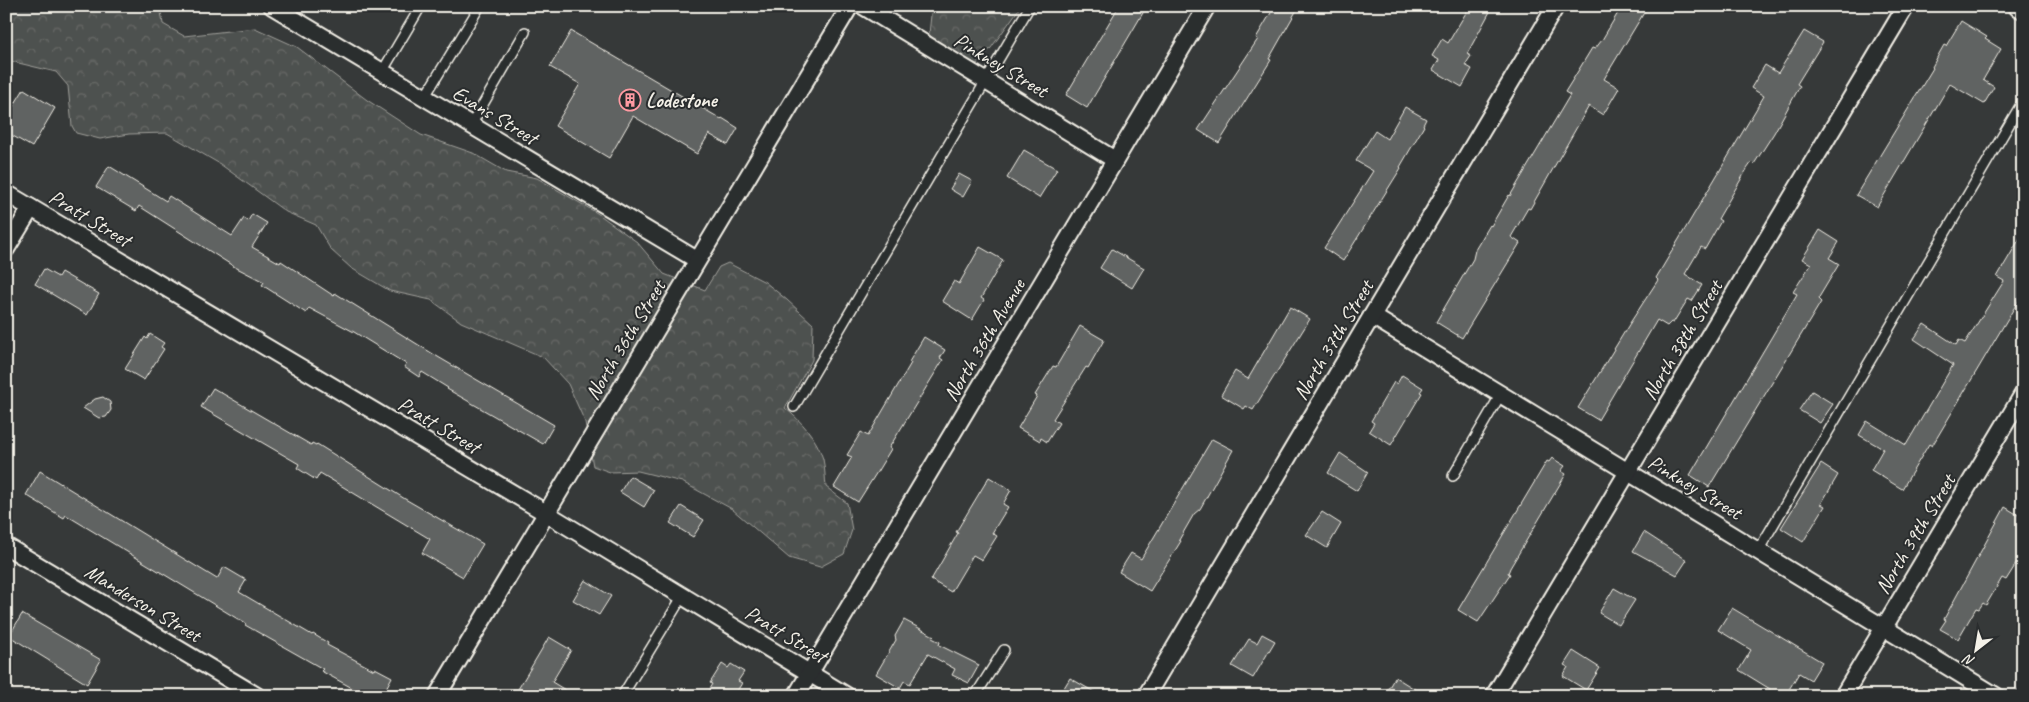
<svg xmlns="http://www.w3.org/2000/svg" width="2029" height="702" font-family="Caveat,sans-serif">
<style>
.forest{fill:url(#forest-crowns);stroke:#a1a19c}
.building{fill:#616362;stroke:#f4f1e8}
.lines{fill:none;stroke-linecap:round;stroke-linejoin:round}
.service-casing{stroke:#f4f1e8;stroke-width:12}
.minor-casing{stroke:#f4f1e8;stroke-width:20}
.tertiary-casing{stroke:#f4f1e8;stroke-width:24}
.service{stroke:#2a2d2e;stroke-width:9}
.minor{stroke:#2a2d2e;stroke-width:16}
.tertiary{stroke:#2a2d2e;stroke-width:20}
.labels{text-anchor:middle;stroke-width:4;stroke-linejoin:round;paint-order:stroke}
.street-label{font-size:21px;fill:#f4f1e8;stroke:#2a2d2e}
.poi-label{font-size:21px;font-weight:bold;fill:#f4f1e8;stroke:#2a2d2e;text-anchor:start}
</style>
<defs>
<pattern id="forest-crowns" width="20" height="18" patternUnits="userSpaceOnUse" patternTransform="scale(1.25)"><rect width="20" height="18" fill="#4e514f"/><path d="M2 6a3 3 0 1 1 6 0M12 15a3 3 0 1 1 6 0" fill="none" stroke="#686a68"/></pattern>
</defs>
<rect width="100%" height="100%" fill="#363939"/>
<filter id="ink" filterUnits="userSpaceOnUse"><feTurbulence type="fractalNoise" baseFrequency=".02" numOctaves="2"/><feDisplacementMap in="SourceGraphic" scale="10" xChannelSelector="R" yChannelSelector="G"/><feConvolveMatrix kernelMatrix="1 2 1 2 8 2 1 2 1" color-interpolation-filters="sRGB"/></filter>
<g filter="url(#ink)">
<g class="forest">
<path d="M 6,6 L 160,6 L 163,24 L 184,36 L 255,28 L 297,47 L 367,100 L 421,135 L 473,153 L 506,172 L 537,178 L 597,213 L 637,242 L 664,274 L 705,290 L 719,267 L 728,263 L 765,282 L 787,300 L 813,324 L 812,360 L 785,408 C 801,421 817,438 823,459 C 825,468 825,478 826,487 L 847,503 L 852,530 L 844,554 L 820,567 L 789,558 L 732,509 L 682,482 L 638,471 L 610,472 L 593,466 L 585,422 L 568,384 L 543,357 L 461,322 L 431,300 L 390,291 L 351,268 L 331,250 L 316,225 L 286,212 L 220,164 L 167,133 L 129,134 L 100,139 L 76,133 L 72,126 L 68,86 L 56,72 L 6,60 Z"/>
<path d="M 932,6 L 1021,6 L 991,48 L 977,64 L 944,50 L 929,34 Z"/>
</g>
<g class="building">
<path d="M 1119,6 L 1147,6 L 1087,108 L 1066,95 Z"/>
<path d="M 1275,6 L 1299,6 L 1269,59 L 1271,60 L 1219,143 L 1198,130 L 1258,39 L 1256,38 Z"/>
<path d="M 1470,6 L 1493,6 L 1467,54 L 1471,56 L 1465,65 L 1472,69 L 1462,87 L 1433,70 L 1439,60 L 1432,56 L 1442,39 L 1448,43 Z"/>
<path d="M 1622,6 L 1648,6 L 1604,79 L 1619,88 L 1603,115 L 1589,106 L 1530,209 L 1528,208 L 1511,237 L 1520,243 L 1462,338 L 1436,322 L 1473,259 L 1475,250 L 1490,225 L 1491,226 L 1509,195 L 1510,196 L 1570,95 L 1565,92 L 1575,76 L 1592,48 L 1595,49 L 1602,40 Z"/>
<path d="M 1961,21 L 1987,37 L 1985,39 L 2001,49 L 1983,80 L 1994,87 L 1984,104 L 1950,84 L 1877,207 L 1856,195 L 1933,68 L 1932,67 L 1940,52 L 1944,45 L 1946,46 Z"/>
<path d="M 571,31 L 721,119 L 722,118 L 738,128 L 728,145 L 709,134 L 697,154 L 633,116 L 609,158 L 555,126 L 580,84 L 550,67 Z"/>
<path d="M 1804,31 L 1823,42 L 1797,84 L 1800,86 L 1774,133 L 1754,164 L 1752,162 L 1747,169 L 1718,219 L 1721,221 L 1705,249 L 1701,247 L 1685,274 L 1702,285 L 1692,301 L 1688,299 L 1673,323 L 1671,322 L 1667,326 L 1657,320 L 1598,420 L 1578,408 L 1630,323 L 1658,280 L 1656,278 L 1764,96 L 1751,88 L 1765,65 L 1778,73 Z"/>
<path d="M 24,89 L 55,108 L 32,147 L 6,132 L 6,118 Z"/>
<path d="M 1405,107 L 1426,119 L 1423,125 L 1424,126 L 1400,167 L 1401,168 L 1343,261 L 1324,248 L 1373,171 L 1356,161 L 1375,131 L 1387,139 Z"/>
<path d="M 1024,150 L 1057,169 L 1039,198 L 1007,178 Z"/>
<path d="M 109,166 L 166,201 L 169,196 L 232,236 L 244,218 L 248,221 L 252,214 L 267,223 L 252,247 L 280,263 L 281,261 L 334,296 L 335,293 L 438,357 L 554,425 L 543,444 L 447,389 L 448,388 L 422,372 L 419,377 L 404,367 L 406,364 L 354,332 L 309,308 L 306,313 L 262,285 L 264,282 L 233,266 L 139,206 L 136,211 L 96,187 Z"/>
<path d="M 959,174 L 972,181 L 963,197 L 950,189 Z"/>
<path d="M 1820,230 L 1839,242 L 1829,258 L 1839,264 L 1818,299 L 1821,302 L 1709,487 L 1690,475 L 1797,294 L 1793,292 L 1811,264 L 1802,259 Z"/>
<path d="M 2023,233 L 2023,293 L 1932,446 L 1929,444 L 1902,489 L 1871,470 L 1883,449 L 1859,435 L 1867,421 L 1906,445 L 1953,365 L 1914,339 L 1924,324 L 1956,345 L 1959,340 L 1965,343 L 2004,281 L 1997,277 Z"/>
<path d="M 980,247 L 1003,260 L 981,298 L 984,300 L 972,320 L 942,301 L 954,281 L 959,284 Z"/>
<path d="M 1112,249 L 1144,268 L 1132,288 L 1100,268 Z"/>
<path d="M 44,269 L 58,277 L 61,272 L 99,294 L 87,315 L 35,284 Z"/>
<path d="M 1290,307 L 1310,319 L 1253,410 L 1246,406 L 1244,409 L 1221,395 L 1235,371 L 1248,379 Z"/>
<path d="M 1080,326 L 1104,340 L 1088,368 L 1086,367 L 1053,419 L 1059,423 L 1047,442 L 1041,438 L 1040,441 L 1018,428 L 1037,396 L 1035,395 L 1053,366 L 1056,367 Z"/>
<path d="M 150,334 L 164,343 L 161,347 L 164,349 L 144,380 L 125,369 L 145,337 L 147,339 Z"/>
<path d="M 924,337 L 945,350 L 940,358 L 943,360 L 889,448 L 891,449 L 877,472 L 858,502 L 834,487 L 852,457 L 847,455 L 861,432 L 868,436 L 911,363 L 909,362 Z"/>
<path d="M 1402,375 L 1423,388 L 1420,392 L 1422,393 L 1391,445 L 1369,431 L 1374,423 L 1371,421 L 1394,382 L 1397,384 Z"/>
<path d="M 213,388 L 311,445 L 312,443 L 316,445 L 317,444 L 405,499 L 483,544 L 463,577 L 422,553 L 430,539 L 320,473 L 316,480 L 297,468 L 299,464 L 201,407 Z"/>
<path d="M 1812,391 L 1833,404 L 1820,423 L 1799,410 Z"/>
<path d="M 103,397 L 110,402 L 111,410 L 106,417 L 99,418 L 83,408 L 95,399 Z"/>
<path d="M 1212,439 L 1233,450 L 1200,509 L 1194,514 L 1179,540 L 1181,541 L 1150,591 L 1119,572 L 1131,553 L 1141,559 Z"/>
<path d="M 1340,453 L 1368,472 L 1357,491 L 1328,473 Z"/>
<path d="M 1552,458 L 1565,466 L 1561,471 L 1566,474 L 1510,568 L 1508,573 L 1510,574 L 1478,622 L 1458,610 L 1547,461 L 1549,462 Z"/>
<path d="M 1821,464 L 1838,475 L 1821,504 L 1825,506 L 1803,542 L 1781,528 Z"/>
<path d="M 40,471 L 217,579 L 224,567 L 246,580 L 239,592 L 312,635 L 313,634 L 328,643 L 327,645 L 374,670 L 375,668 L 392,677 L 382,696 L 367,696 L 321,671 L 323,669 L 245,625 L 246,624 L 66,515 L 64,518 L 26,495 Z"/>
<path d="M 630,476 L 654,490 L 644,507 L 620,492 Z"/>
<path d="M 989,477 L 1011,490 L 1003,504 L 1008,507 L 992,533 L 997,536 L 982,560 L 973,555 L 951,592 L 931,580 L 958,533 L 956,532 Z"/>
<path d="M 681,506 L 704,520 L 693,537 L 670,523 Z"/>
<path d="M 2005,507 L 2023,518 L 2023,553 L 2006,580 L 2002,578 L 1986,605 L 1983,603 L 1979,609 L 1976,608 L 1958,639 L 1940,629 L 1946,620 L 1944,619 Z"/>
<path d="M 1322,512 L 1341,524 L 1327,548 L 1306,535 Z"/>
<path d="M 1644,532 L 1687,560 L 1677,575 L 1633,551 Z"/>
<path d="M 585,580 L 611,596 L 599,615 L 573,600 Z"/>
<path d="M 1614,588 L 1635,600 L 1619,625 L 1599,613 Z"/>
<path d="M 1732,608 L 1822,662 L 1811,680 L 1799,673 L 1785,696 L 1766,696 L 1770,689 L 1739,670 L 1751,650 L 1718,630 Z"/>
<path d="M 22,614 L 101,660 L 87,684 L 9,636 Z"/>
<path d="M 904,620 L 934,636 L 932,638 L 940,642 L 939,645 L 979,665 L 969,683 L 952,675 L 955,669 L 928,654 L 910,684 L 904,681 L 900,688 L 876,674 L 896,640 L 895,636 Z"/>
<path d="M 1262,634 L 1275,641 L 1253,678 L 1232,666 L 1249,639 L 1257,643 Z"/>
<path d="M 549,637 L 571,650 L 552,682 L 575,696 L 514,696 Z"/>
<path d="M 1573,651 L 1600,668 L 1586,690 L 1563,676 L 1568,667 L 1564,665 Z"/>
<path d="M 722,664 L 728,668 L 731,664 L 744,672 L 738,681 L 742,683 L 734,696 L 705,696 L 712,684 L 710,683 Z"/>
<path d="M 1395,677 L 1426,696 L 1384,696 Z"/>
<path d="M 1070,678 L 1101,696 L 1059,696 Z"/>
</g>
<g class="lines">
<g class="service-casing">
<g id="service">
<path d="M 382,72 L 421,6"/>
<path d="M 424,98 L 480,6"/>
<path d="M 471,125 L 525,32"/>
<path d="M 794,407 L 1030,6"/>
<path d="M 1453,476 L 1501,394"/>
<path d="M 1758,551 L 2023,101"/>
<path d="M 622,696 L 682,597"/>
<path d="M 975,696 L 1004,650"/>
<path d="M 2021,696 L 2023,692"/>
</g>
</g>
<g class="minor-casing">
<g id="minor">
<path d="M 272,6 L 697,260"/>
<path d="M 863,6 L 1115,160"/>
<path d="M 6,193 L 546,513 L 847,696"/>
<path d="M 6,249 L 31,208"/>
<path d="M 1372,316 L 1996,696"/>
<path d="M 6,546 L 257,696"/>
<path d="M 437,696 L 850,6"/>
<path d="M 796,696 L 1207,6"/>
<path d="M 1146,696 L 1556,6"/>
<path d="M 1494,696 L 1906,6"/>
<path d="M 1843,696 L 2023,394"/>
</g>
</g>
<g class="tertiary-casing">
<path id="tertiary" d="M 2019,6 L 2023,8"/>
</g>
<use href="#service" class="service"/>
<use href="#minor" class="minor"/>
<use href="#tertiary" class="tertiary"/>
</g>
</g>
<defs>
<g id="building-ring" transform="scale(1.125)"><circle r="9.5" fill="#2a2d2e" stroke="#ff9aa2" stroke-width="1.5"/><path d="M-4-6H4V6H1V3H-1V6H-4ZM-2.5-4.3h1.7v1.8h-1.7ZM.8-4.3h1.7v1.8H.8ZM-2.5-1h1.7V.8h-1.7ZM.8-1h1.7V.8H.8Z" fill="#ff9aa2"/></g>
</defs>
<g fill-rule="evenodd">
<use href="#building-ring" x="630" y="100"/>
</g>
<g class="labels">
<g class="street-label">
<text transform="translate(1001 65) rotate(31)" y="7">Pinkney Street</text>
<text transform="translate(495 115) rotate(31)" y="7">Evans Street</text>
<text transform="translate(90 218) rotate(31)" y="7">Pratt Street</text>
<text transform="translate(625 340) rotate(-59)" y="7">North 36th Street</text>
<text transform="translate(984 340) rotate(-59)" y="7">North 36th Avenue</text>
<text transform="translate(1333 340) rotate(-59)" y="7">North 37th Street</text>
<text transform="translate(1682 340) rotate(-59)" y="7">North 38th Street</text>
<text transform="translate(439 425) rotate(31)" y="7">Pratt Street</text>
<text transform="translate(1695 487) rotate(31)" y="7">Pinkney Street</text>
<text transform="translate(1915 534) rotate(-59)" y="7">North 39th Street</text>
<text transform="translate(143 603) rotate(31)" y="7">Manderson Street</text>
<text transform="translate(786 634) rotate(31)" y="7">Pratt Street</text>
</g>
<g class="poi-label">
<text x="646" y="107">Lodestone</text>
</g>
</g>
<rect width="2029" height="702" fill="none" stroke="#2a2d2e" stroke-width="25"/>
<rect x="12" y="12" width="2004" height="677" fill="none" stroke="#f4f1e8" stroke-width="2" filter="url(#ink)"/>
<g transform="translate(1976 650) rotate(211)" stroke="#2a2d2e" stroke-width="4" paint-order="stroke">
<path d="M0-4L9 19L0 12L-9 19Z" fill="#f4f1e8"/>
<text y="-8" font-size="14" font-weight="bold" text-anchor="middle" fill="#f4f1e8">N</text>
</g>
</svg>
